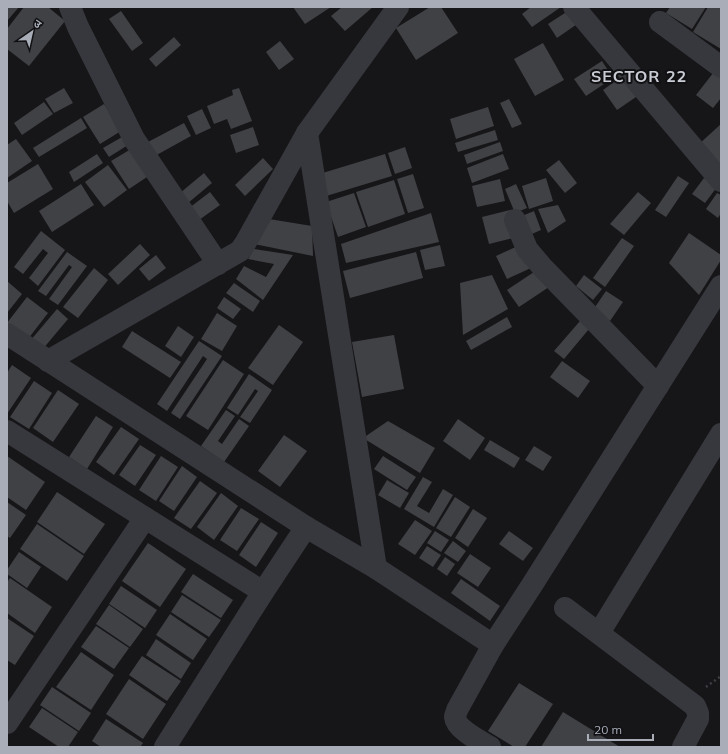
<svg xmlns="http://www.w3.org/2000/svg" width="728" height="754" font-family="Mulish,'Noto Sans Devanagari',sans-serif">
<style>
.building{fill:#404145}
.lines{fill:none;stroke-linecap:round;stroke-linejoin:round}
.path{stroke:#3d3f44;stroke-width:2.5;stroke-dasharray:2 3;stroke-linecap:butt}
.street{stroke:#37383d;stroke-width:22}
.labels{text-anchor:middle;stroke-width:4;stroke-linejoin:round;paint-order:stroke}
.district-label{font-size:16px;font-weight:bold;letter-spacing:1px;fill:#c9ccd4;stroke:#111113}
</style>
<rect width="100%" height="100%" fill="#161618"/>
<g class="building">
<path d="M 7,7 L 19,7 L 7,21 Z"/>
<path d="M 24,7 L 48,7 L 65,21 L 29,66 L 7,49 L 7,29 Z"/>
<path d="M 293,7 L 331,7 L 305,24 Z"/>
<path d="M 342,7 L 373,7 L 345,31 L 331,16 Z"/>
<path d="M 430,7 L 441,7 L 458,33 L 416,60 L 396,28 Z"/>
<path d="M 531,7 L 561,7 L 532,27 L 522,14 Z"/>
<path d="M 670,7 L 706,7 L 692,29 L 666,13 Z"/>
<path d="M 708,7 L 721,7 L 721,49 L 693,32 Z"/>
<path d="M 571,9 L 580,22 L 557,38 L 548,24 Z"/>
<path d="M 121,11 L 143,43 L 132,51 L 109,19 Z"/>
<path d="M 174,37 L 181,45 L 156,67 L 149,59 Z"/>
<path d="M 280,41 L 294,59 L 279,70 L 266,52 Z"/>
<path d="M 543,43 L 564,80 L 535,96 L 514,59 Z"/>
<path d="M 602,61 L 613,78 L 586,96 L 574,79 Z"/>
<path d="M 717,68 L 721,71 L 721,98 L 713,108 L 696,95 Z"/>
<path d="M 621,77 L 636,97 L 617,110 L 603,90 Z"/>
<path d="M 64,88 L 73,103 L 54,113 L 45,99 Z"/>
<path d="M 239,88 L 252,121 L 231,129 L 227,119 L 214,124 L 207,106 L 233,95 L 232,90 Z"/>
<path d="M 509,99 L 522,124 L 512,128 L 500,103 Z"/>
<path d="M 44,102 L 53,114 L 22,135 L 14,123 Z"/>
<path d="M 104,104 L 121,131 L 100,144 L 83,117 Z"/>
<path d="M 488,107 L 494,126 L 456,139 L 450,119 Z"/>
<path d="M 202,109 L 211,128 L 196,135 L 187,116 Z"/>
<path d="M 81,118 L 87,128 L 39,157 L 33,148 Z"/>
<path d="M 184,123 L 191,136 L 153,157 L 146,143 Z"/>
<path d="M 721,124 L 721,169 L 698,145 Z"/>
<path d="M 253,127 L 259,145 L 236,153 L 230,135 Z"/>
<path d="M 495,130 L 498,140 L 458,152 L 455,143 Z"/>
<path d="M 122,137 L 128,145 L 109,157 L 103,148 Z"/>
<path d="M 16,139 L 32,161 L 7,178 L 7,145 Z"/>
<path d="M 500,142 L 503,151 L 467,164 L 464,155 Z"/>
<path d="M 136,146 L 153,173 L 129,189 L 111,161 Z"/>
<path d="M 405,147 L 412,168 L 395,174 L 388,153 Z"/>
<path d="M 97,154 L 103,163 L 74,182 L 69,172 Z"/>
<path d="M 385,154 L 392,176 L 323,197 L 316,175 Z"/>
<path d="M 503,154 L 509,169 L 472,183 L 467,168 Z"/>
<path d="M 263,158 L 273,169 L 245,196 L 235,185 Z"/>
<path d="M 559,160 L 577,183 L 565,193 L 546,170 Z"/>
<path d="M 38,164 L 53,189 L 14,213 L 7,201 L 7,183 Z"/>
<path d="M 108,165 L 127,190 L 104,207 L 85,182 Z"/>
<path d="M 204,173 L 212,183 L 188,203 L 180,193 Z"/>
<path d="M 413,174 L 424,208 L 408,213 L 397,179 Z"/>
<path d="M 678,176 L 689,183 L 666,217 L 655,210 Z"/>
<path d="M 546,178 L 553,201 L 529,209 L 522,186 Z"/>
<path d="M 704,178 L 717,187 L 705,203 L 692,194 Z"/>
<path d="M 500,179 L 505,201 L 477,207 L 472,186 Z"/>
<path d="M 394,180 L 405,214 L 368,227 L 356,192 Z"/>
<path d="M 81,184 L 94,205 L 52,232 L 39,211 Z"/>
<path d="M 516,184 L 527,208 L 515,213 L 505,189 Z"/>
<path d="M 210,192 L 220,205 L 199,220 L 189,208 Z"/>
<path d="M 638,192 L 651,203 L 624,235 L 610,224 Z"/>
<path d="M 354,193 L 366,227 L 338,237 L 326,202 Z"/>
<path d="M 717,193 L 721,195 L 721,213 L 718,218 L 706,209 Z"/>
<path d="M 558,205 L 566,221 L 548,233 L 538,209 Z"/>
<path d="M 510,210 L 517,237 L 489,244 L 482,217 Z"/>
<path d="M 534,211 L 541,230 L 525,237 L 517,218 Z"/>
<path d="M 431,213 L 439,242 L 346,263 L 341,244 Z"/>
<path d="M 269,219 L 312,226 L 313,256 L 254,244 Z"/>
<path d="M 41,231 L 65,250 L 38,286 L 29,278 L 48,253 L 43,249 L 23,274 L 14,267 Z"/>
<path d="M 689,233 L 721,255 L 721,260 L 699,295 L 669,263 Z"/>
<path d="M 622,238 L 634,246 L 605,287 L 593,278 Z"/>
<path d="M 140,244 L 150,255 L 118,285 L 108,274 Z"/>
<path d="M 440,245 L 445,266 L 425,270 L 420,250 Z"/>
<path d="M 520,245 L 531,268 L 507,279 L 496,256 Z"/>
<path d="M 254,249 L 293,255 L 263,300 L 236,279 L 244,266 L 266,277 L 274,264 L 248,259 Z"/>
<path d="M 67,252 L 87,266 L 58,305 L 49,299 L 72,267 L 69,265 L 46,296 L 38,291 Z"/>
<path d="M 416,252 L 423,278 L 350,298 L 343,271 Z"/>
<path d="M 156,255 L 166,268 L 149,281 L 139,269 Z"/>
<path d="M 94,268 L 108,280 L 78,318 L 63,307 Z"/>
<path d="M 537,270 L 549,287 L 519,307 L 507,290 Z"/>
<path d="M 492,275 L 508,309 L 463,335 L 460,283 Z"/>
<path d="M 584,275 L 602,289 L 593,300 L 576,286 Z"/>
<path d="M 7,281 L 22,294 L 7,313 Z"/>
<path d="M 234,283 L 260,301 L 253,312 L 226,293 Z"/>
<path d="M 606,291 L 623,302 L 610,321 L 593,310 Z"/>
<path d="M 27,297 L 48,313 L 28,339 L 7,323 Z"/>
<path d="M 224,297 L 241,309 L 233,319 L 217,308 Z"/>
<path d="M 57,309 L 68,319 L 42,350 L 30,341 Z"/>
<path d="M 217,313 L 237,326 L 222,351 L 201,339 Z"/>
<path d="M 507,317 L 512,327 L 471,350 L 466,341 Z"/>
<path d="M 580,321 L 589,329 L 564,359 L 554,351 Z"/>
<path d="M 279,325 L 303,342 L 273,385 L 248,368 Z"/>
<path d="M 178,326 L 194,337 L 181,357 L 165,346 Z"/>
<path d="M 132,331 L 181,362 L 170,378 L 122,347 Z"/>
<path d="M 394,335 L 404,389 L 362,397 L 352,342 Z"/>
<path d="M 199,341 L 222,356 L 180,419 L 171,413 L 207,359 L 203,356 L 167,411 L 157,404 Z"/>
<path d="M 223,360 L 244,374 L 208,430 L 186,416 Z"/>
<path d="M 562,361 L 590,381 L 578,398 L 550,377 Z"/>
<path d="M 12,365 L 31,378 L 7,414 L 7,373 Z"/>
<path d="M 249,374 L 272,390 L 250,423 L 240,417 L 258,391 L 255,389 L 238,415 L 227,408 Z"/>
<path d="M 34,381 L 52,393 L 29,429 L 10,417 Z"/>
<path d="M 58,390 L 79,404 L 53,442 L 33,428 Z"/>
<path d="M 226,410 L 235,416 L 218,441 L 222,444 L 239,419 L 249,426 L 224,462 L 201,446 Z"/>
<path d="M 96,416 L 113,427 L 87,469 L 69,457 Z"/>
<path d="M 458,419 L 485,438 L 470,460 L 443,441 Z"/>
<path d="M 388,421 L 435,448 L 420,473 L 363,438 Z"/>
<path d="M 121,427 L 139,439 L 114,475 L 96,462 Z"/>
<path d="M 284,435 L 307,451 L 280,487 L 258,471 Z"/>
<path d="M 490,440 L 520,458 L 514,468 L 484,450 Z"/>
<path d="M 140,445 L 156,455 L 135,486 L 119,475 Z"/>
<path d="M 534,446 L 552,457 L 543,471 L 525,460 Z"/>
<path d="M 7,456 L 45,482 L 26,510 L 7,497 Z"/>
<path d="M 161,456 L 178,467 L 156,501 L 139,490 Z"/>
<path d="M 383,456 L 416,477 L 407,490 L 374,469 Z"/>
<path d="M 182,466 L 197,477 L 174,511 L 159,501 Z"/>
<path d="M 423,477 L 432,482 L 417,506 L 429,513 L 443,489 L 453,495 L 434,527 L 404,509 Z"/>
<path d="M 387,480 L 409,493 L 400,508 L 378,495 Z"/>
<path d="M 200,481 L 217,493 L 191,529 L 174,518 Z"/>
<path d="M 57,492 L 105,524 L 84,554 L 37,522 Z"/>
<path d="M 221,493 L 238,506 L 214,540 L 197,527 Z"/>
<path d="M 455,497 L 470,507 L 451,537 L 436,528 Z"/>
<path d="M 7,502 L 26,515 L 10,538 L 7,536 Z"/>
<path d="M 241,508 L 259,519 L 237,551 L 220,540 Z"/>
<path d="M 473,509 L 487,518 L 468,547 L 455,538 Z"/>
<path d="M 415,520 L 432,531 L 415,555 L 398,544 Z"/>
<path d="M 261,522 L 278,533 L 256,567 L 239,555 Z"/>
<path d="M 37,524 L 84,556 L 67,581 L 20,549 Z"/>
<path d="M 435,531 L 449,540 L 441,552 L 427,543 Z"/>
<path d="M 509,531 L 533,548 L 523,561 L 499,544 Z"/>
<path d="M 453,541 L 466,551 L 458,562 L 444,553 Z"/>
<path d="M 148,543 L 186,569 L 160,607 L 122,581 Z"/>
<path d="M 427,546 L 441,555 L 433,567 L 419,558 Z"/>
<path d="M 19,552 L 41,567 L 27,588 L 7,574 L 7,570 Z"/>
<path d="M 470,554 L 491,568 L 478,587 L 457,573 Z"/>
<path d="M 445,557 L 455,564 L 447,576 L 437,569 Z"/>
<path d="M 193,574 L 233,600 L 221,618 L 181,592 Z"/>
<path d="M 10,578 L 52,607 L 35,633 L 7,613 L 7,582 Z"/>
<path d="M 461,579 L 500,606 L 490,621 L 451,593 Z"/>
<path d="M 121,586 L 157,610 L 145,628 L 109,604 Z"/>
<path d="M 182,595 L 221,620 L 209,637 L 171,612 Z"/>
<path d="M 109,605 L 143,629 L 130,647 L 96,624 Z"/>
<path d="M 170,614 L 207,639 L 193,660 L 156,635 Z"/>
<path d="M 7,618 L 34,636 L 15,665 L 7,660 Z"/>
<path d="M 96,626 L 129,648 L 114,669 L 81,647 Z"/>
<path d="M 156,639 L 191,663 L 181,679 L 146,655 Z"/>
<path d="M 81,652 L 114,675 L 91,710 L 56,687 Z"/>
<path d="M 142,656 L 181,681 L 167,701 L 129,675 Z"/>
<path d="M 129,679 L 166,704 L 143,739 L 106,714 Z"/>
<path d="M 519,683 L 553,704 L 525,747 L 514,747 L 488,731 Z"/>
<path d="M 52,687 L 91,713 L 79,731 L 40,705 Z"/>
<path d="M 42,708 L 78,732 L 68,747 L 59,747 L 29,727 Z"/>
<path d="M 563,712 L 620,747 L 541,747 Z"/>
<path d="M 106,719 L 143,743 L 140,747 L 101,747 L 92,741 Z"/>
</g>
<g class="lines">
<path class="path" d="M 706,687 L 721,676"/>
<g class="street">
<path d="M 70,7 L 78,27 L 134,139 L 218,264"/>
<path d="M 574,7 L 721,181"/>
<path d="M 660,22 L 721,67"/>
<path d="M 307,133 L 376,568"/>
<path d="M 515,220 L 527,249 L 543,268 L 658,386"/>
<path d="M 7,334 L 306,527 L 376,568 L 493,645"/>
<path d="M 48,361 L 240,251 L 246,242 L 307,133 L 398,7"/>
<path d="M 7,431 L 263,592"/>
<path d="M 565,608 L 695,706 L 698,713 L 698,719 L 683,747"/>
<path d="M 599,633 L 721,434"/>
<path d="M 7,723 L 145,518"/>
<path d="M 165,747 L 263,592 L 306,527"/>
<path d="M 490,747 C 480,741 456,729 455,717 C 455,714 457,712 457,710 L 493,645 L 532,585 L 721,286"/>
</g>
</g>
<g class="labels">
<g class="district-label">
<text x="639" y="82">SECTOR 22</text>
</g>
</g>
<rect width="728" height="754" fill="none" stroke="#a8adb8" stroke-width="16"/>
<g transform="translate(32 32) rotate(34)" stroke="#111113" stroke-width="3" paint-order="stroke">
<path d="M0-3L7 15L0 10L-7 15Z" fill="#a8adb8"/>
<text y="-6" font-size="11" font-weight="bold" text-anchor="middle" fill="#a8adb8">उ</text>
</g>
<path d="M588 734v6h65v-6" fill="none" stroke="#a8adb8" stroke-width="2"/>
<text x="594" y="734" font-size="12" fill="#a8adb8" stroke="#111113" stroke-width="3" paint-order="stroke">20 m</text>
</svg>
